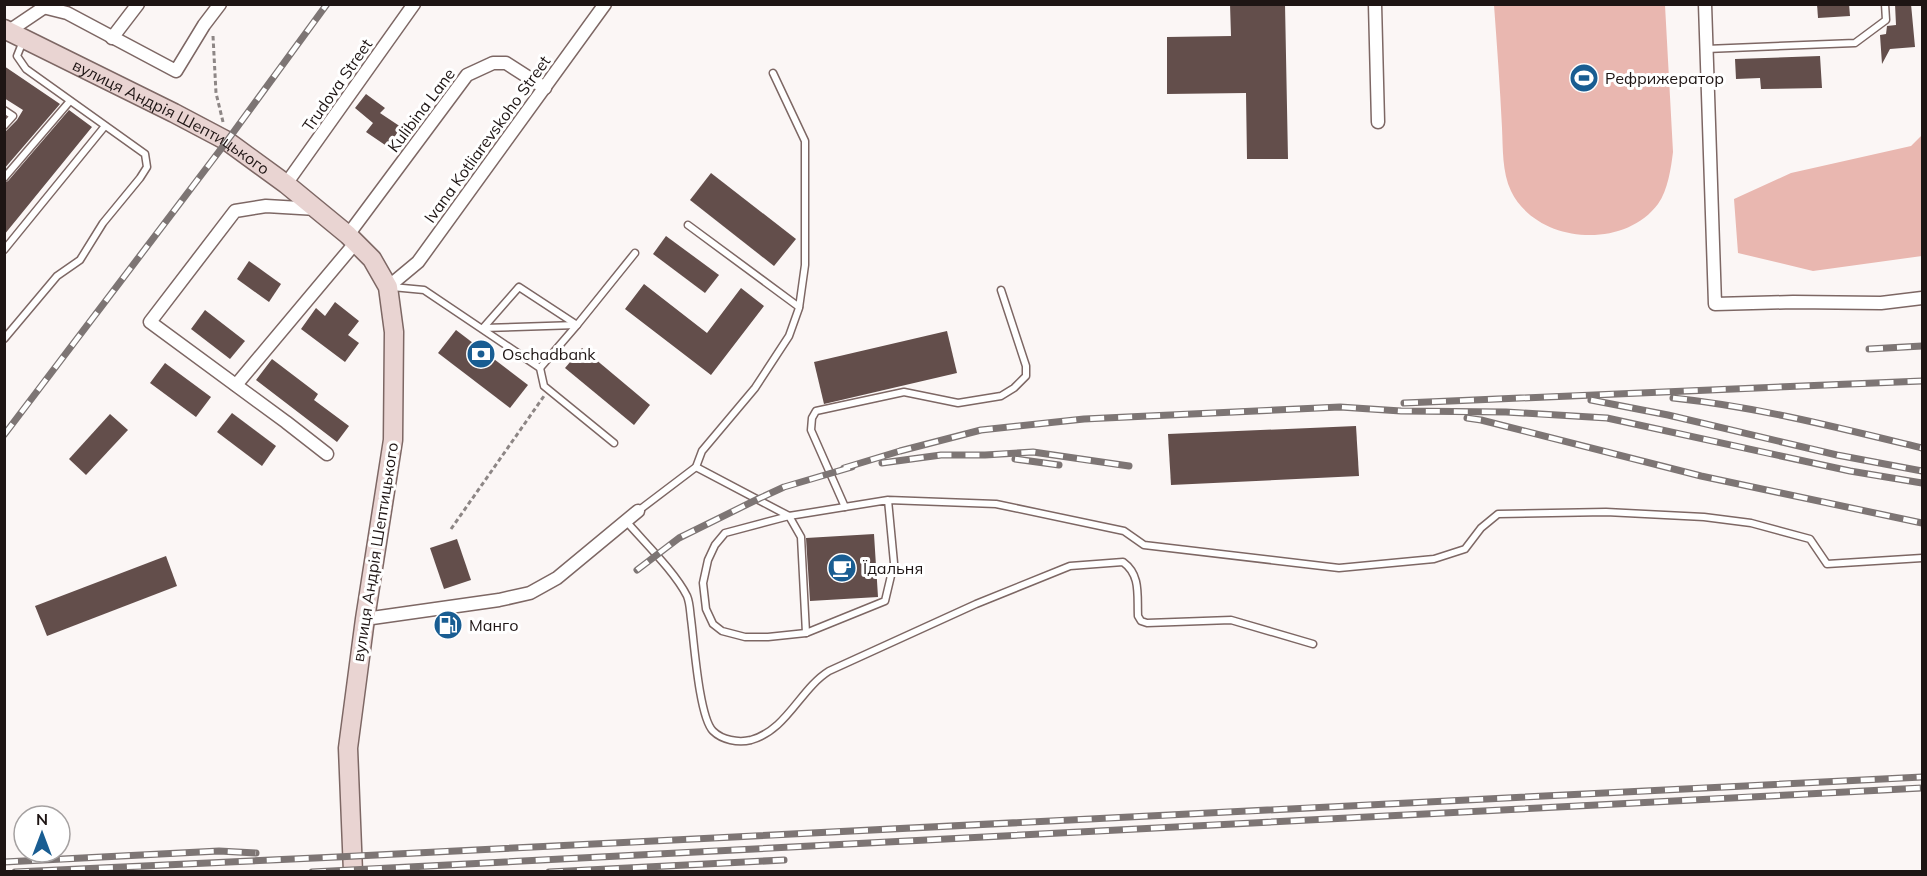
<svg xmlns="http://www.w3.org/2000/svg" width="1927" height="876" font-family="Mulish,sans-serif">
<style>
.green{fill:#e9b7b0}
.building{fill:#634e4b}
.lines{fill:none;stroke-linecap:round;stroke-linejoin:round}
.service-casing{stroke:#7d6764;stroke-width:9}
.minor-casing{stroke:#7d6764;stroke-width:15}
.secondary-casing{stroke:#7d6764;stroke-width:21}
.path{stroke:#8d8685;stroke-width:3;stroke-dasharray:4.5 3;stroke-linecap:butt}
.service{stroke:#fff;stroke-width:6}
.minor{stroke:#fff;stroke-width:12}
.secondary{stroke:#e9d4d2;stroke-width:18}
.rail-casing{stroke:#7d7574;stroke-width:7}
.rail{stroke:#fff;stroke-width:4.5;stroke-dasharray:14;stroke-linecap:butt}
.labels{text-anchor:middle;stroke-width:6;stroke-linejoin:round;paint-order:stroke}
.poi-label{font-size:16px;fill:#1e1514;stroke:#fff;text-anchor:start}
.street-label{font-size:16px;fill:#1e1514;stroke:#fff}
</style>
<rect width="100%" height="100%" fill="#fbf6f5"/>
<g class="green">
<path d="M 1494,5 L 1665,5 L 1673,152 C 1671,168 1668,190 1658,204 C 1623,251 1536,243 1511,191 C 1502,172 1503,148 1502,128 C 1500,87 1497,46 1494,5 Z"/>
<path d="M 1922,135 L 1922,256 L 1813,271 L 1738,253 L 1734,199 L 1791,173 L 1911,146 Z"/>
</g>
<g class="building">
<path d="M 1230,4 L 1285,4 L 1288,159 L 1247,159 L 1246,93 L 1167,94 L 1167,37 L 1231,36 Z"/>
<path d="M 1817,4 L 1849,4 L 1850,16 L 1818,18 Z"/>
<path d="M 1895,4 L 1911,4 L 1915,47 L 1890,49 L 1882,64 L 1880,35 L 1886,34 L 1887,26 L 1896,25 Z"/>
<path d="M 1820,56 L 1822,88 L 1761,89 L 1760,78 L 1736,79 L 1735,59 Z"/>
<path d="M 4,66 L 60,104 L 4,169 L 4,133 L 17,120 L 23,110 L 4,98 Z"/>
<path d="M 366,94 L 385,108 L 380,113 L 401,127 L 388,147 L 366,132 L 373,123 L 355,108 Z"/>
<path d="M 69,110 L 92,127 L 4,235 L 4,183 L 8,181 Z"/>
<path d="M 711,173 L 796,239 L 774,266 L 690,200 Z"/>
<path d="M 666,236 L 719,275 L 705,293 L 653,254 Z"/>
<path d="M 249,261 L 281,284 L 269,302 L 237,279 Z"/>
<path d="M 644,284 L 707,333 L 741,288 L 764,306 L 711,375 L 625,309 Z"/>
<path d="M 335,302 L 359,321 L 348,335 L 359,343 L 345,362 L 301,329 L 316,308 L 325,316 Z"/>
<path d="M 205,310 L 245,341 L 230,359 L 191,329 Z"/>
<path d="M 456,330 L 528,385 L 510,408 L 438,353 Z"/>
<path d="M 947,331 L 957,373 L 824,404 L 814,362 Z"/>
<path d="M 582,348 L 650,405 L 634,425 L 565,368 Z"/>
<path d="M 272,359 L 318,394 L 314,400 L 349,426 L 337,442 L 256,380 Z"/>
<path d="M 165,363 L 211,397 L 196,417 L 150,383 Z"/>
<path d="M 232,413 L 276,446 L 262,466 L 217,432 Z"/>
<path d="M 110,414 L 128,430 L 86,475 L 69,459 Z"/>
<path d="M 1356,426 L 1359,476 L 1171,485 L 1168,434 Z"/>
<path d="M 874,534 L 878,597 L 810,601 L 806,538 Z"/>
<path d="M 457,539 L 471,580 L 444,589 L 430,548 Z"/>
<path d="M 166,556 L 177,586 L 47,636 L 35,606 Z"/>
</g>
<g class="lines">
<g class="service-casing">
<g id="service">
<path d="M 1706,49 L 1855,43 L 1886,20 L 1885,4"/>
<path d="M 4,110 L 13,116 L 4,126"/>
<path d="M 4,178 L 70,101"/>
<path d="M 688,225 L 799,307"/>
<path d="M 4,250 L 105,126"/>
<path d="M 392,287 L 424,290 L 540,368 L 544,386 L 614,443"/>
<path d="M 483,328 L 577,325 L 635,253"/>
<path d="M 483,328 L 519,287 L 577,325 L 540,368"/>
<path d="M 4,339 L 57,276 L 80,260 L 103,223 L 140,178 L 147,167 L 145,154 L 26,69 L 17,56 L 23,41"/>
<path d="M 696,467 L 789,516 L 801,537 L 806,633"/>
<path d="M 888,500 L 894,563 L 885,601 L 806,633 L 768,637 L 745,637 L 722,631 L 713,624 L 706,609 L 703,583 L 708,560 L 715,545 L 725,533 L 789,516 L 888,500 L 996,504 L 1124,531 L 1144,545 L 1339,568 L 1434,559 L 1465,549 L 1481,528 L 1498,514 L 1606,512 L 1704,517 L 1751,523 L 1810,539 L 1827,564 L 1922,558"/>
<path d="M 845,507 L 811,430 L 812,418 L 816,411 L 904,392 L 958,403 L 1001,396 L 1014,388 L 1026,376 L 1026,366 L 1001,290"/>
<path d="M 638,511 L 696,467 L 702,451 L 755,388 L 789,336 L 799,308 L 805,265 L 805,141 L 773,73"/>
<path d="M 626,521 C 644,542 675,572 687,596 C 690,603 690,612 691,619 C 694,641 699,717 713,731 C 722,740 738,743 751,740 C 787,730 800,689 829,671 L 976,604 L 1070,566 L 1123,562 C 1141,575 1137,595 1138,616 L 1141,621 L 1147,623 L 1231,620 L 1313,644"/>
</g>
</g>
<g class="minor-casing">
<g id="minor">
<path d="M 1375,4 L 1378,122"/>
<path d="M 1705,4 L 1715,304 L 1793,302 L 1881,303 L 1922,298"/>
<path d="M 47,8 L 67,13 L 176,71 L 204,25 L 220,4"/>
<path d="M 9,31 L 49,4"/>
<path d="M 112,38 L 138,4"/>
<path d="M 286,184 L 414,4"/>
<path d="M 317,209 L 266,206 L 235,211 L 150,322 L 286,422 L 327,454"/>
<path d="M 348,235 L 467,75 L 493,63 L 506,63 L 545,88"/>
<path d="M 388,287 L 418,262 L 605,4"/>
<path d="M 236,385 L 356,242"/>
<path d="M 365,619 L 499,600 L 530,593 L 557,578 L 638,511"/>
</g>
</g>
<g class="secondary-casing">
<g id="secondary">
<path id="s1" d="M 4,29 L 174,113 L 227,141 L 286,184 L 348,235 L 372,259 L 388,287 L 394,332 L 393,440 L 365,619 L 348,748 L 353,872"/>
</g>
</g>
<g class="path">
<path d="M 213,36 L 216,93 L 223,122"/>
<path d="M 451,529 L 544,396"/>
</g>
<use href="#service" class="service"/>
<use href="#minor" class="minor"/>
<use href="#secondary" class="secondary"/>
<g class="rail-casing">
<g id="rail">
<path d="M 1869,349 L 1922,346"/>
<path d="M 1673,398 C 1758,407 1840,428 1922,448"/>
<path d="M 1591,400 L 1668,415 L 1837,455 L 1922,471"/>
<path d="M 1404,403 L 1922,381"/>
<path d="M 1467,418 L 1481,420 L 1701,476 L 1922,523"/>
<path d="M 4,435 L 227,141 L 327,4"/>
<path d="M 1015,459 L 1059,465"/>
<path d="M 882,463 L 941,455 L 985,455 L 1033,452 L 1129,466"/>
<path d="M 844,468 L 900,451 L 981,430 L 1084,419 L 1340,407 L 1401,411 L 1506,412 L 1607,418 L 1850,471 L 1922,483"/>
<path d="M 637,570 L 679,538 L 758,499 L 784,487 L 852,467"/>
<path d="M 4,862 L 219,851 L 256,853"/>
<path d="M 15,872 L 337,857 L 1922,777"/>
<path d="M 312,872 L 1922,788"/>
<path d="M 549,872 L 784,860"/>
</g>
</g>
<use href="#rail" class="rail"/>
</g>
<defs>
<g id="stadium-disc" transform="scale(1.5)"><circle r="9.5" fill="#195d92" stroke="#fff"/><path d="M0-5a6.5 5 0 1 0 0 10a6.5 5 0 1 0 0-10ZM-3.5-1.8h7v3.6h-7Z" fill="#fff"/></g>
<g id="bank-disc" transform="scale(1.5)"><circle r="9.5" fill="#195d92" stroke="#fff"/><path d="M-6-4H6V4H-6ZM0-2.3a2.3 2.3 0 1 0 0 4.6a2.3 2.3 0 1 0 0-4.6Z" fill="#fff"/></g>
<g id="cafe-disc" transform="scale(1.5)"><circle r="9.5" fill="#195d92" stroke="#fff"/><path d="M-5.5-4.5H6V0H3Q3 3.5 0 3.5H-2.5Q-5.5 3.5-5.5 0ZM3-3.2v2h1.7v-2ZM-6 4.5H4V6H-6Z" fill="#fff"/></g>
<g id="fuel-disc" transform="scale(1.5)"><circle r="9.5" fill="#195d92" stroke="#fff"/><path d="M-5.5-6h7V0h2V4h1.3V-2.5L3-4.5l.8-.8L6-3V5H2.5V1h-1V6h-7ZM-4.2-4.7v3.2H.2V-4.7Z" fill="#fff"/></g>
</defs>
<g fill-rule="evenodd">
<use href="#stadium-disc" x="1584" y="78"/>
<use href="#bank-disc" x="481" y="354"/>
<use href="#cafe-disc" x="842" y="568"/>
<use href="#fuel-disc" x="448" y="625"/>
</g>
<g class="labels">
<g class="poi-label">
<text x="1605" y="84">Рефрижератор</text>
<text x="502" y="360">Oschadbank</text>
<text x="863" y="574">Їдальня</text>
<text x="469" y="631">Манго</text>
</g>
<g class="street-label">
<text transform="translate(337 85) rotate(-55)" y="6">Trudova Street</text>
<text transform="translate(421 110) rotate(-53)" y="6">Kulibina Lane</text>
<text dy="6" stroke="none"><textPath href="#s1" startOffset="189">вулиця Андрія Шептицького</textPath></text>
<text transform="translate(487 139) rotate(-54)" y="6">Ivana Kotliarevskoho Street</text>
<text transform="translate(375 552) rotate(-81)" y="6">вулиця Андрія Шептицького</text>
</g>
</g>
<rect width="1927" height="876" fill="none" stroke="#1e1514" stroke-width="12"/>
<g transform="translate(42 834)"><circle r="28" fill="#ffffff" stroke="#a5a1a1" stroke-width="1.5"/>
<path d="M0-4.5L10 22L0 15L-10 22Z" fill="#195d92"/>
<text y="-9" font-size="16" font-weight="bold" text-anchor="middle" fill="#1e1514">N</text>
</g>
</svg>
